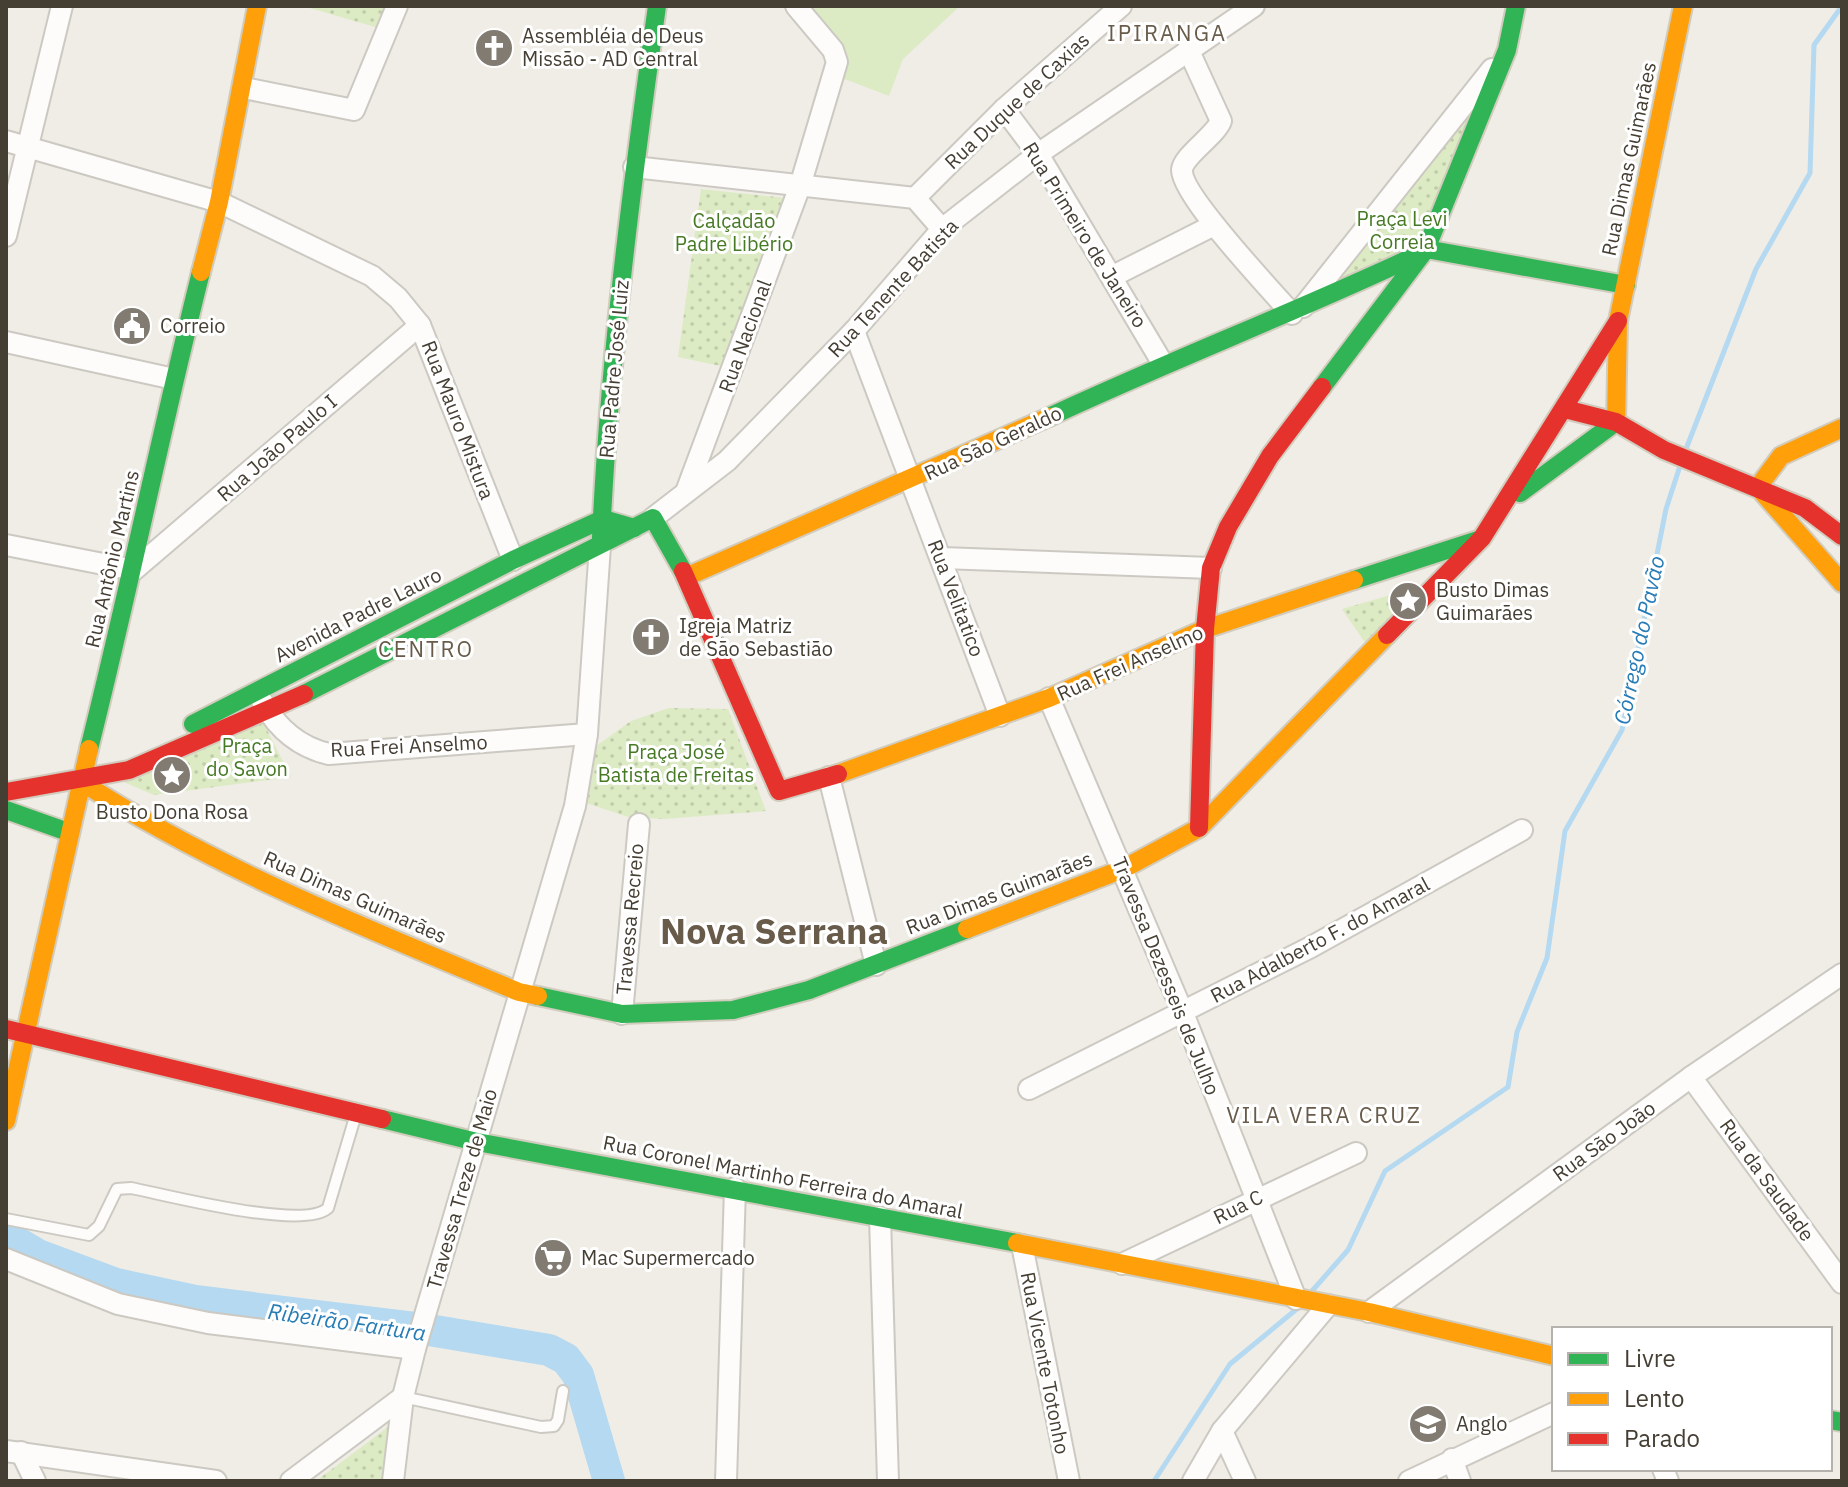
<svg xmlns="http://www.w3.org/2000/svg" width="1848" height="1487" font-family="'IBM Plex Sans',sans-serif">
<style>
.park{fill:url(#park-dots)}
.pitch{fill:#ddebc4}
.lines{fill:none;stroke-linecap:round;stroke-linejoin:round}
.stream{stroke:#b4d9f0;stroke-width:5}
.river{stroke:#b4d9f0;stroke-width:32}
.lane-casing{stroke:#ccc9c2;stroke-width:14}
.street-casing{stroke:#ccc9c2;stroke-width:24}
.fast-casing{stroke:#d1ccbe;stroke-width:22}
.slow-casing{stroke:#d1ccbe;stroke-width:22}
.jam-casing{stroke:#d1ccbe;stroke-width:22}
.lane{stroke:#fdfcfb;stroke-width:10}
.street{stroke:#fdfcfb;stroke-width:20}
.fast{stroke:#30b455;stroke-width:18}
.slow{stroke:#ff9f0a;stroke-width:18}
.jam{stroke:#e5322d;stroke-width:18}
.labels{text-anchor:middle;stroke-width:6;stroke-linejoin:round;paint-order:stroke}
.poi-label{font-size:20px;fill:#453e33;stroke:#fff;text-anchor:start}
.street-label{font-size:20px;fill:#453e33;stroke:#fff}
.park-label{font-size:20px;fill:#467924;stroke:#fff}
.neighbourhood-label{font-size:22px;letter-spacing:2px;fill:#685b4a;stroke:#fff}
.water-label{font-size:22px;font-style:italic;fill:#277cb6;stroke:#fff}
.town-label{font-size:36px;font-weight:bold;fill:#685b4a;stroke:#fff}
</style>
<defs>
<pattern id="park-dots" width="8" height="8" patternUnits="userSpaceOnUse" patternTransform="scale(2)"><rect width="8" height="8" fill="#ddebc4"/><path d="M2 2h.1M6 6h.1" fill="none" stroke="#bfcba9" stroke-width="1.8" stroke-linecap="round"/></pattern>
</defs>
<rect width="100%" height="100%" fill="#f0ede6"/>
<g class="park">
<path d="M 303,6 L 393,6 L 385,30 Z"/>
<path d="M 1506,51 L 1423,251 L 1305,306 Z"/>
<path d="M 701,189 L 786,198 L 730,368 L 678,357 Z"/>
<path d="M 1439,581 L 1370,650 L 1342,609 Z"/>
<path d="M 669,708 L 728,709 L 766,811 L 664,819 L 628,817 L 586,803 L 596,746 L 631,721 Z"/>
<path d="M 263,722 L 291,777 L 154,795 L 121,781 Z"/>
<path d="M 396,1421 L 386,1481 L 316,1481 Z"/>
</g>
<path class="pitch" d="M 806,6 L 960,6 L 903,59 L 889,96 L 834,75 L 846,53 Z"/>
<g class="lines">
<g class="stream">
<path d="M 1686,449 L 1756,269 L 1810,173 L 1814,45 L 1842,6"/>
<path d="M 1312,1291 L 1348,1250 L 1385,1171 L 1508,1087 L 1517,1032 L 1547,958 L 1565,831 L 1622,730 L 1666,509 L 1680,466"/>
<path d="M 1154,1481 L 1230,1364 L 1298,1308"/>
</g>
<path class="river" d="M 6,1236 L 38,1255 L 116,1284 L 195,1301 L 423,1329 L 549,1350 L 566,1359 L 578,1375 L 609,1481"/>
<g class="lane-casing">
<g id="lane">
<path d="M 6,1219 L 89,1235 L 99,1226 L 117,1189 L 131,1188 C 167,1195 304,1231 328,1208 L 356,1114"/>
<path d="M 403,1397 L 541,1427 L 554,1426 L 558,1420 L 563,1391"/>
</g>
</g>
<g class="street-casing">
<g id="street">
<path d="M 1188,49 L 1221,121 C 1215,136 1183,156 1182,170 C 1181,195 1272,291 1292,314"/>
<path d="M 244,88 L 354,110 L 397,6"/>
<path d="M 1004,109 L 1038,154 L 1163,364"/>
<path d="M 6,141 L 219,202 L 372,276 L 398,298 L 420,325 L 513,560"/>
<path d="M 634,167 L 915,198 L 942,229"/>
<path d="M 915,198 L 1004,109 L 1121,6"/>
<path d="M 6,236 L 62,6"/>
<path d="M 1113,276 L 1214,225"/>
<path d="M 1303,307 L 1492,69"/>
<path d="M 854,331 L 1000,716"/>
<path d="M 6,342 L 174,379"/>
<path d="M 686,492 L 800,186 L 837,62 L 833,50 L 796,6"/>
<path d="M 653,518 L 727,461 L 854,331 L 942,229 L 1038,154 L 1254,6"/>
<path d="M 6,545 L 134,570 L 420,325"/>
<path d="M 942,558 L 1211,568"/>
<path d="M 1049,698 L 1183,1013 L 1296,1299"/>
<path d="M 262,701 C 277,728 299,747 329,754 L 587,734"/>
<path d="M 829,777 L 876,965"/>
<path d="M 622,1014 L 639,824"/>
<path d="M 1691,1077 L 1842,1283"/>
<path d="M 1029,1089 L 1311,947 L 1522,830"/>
<path d="M 880,1217 L 888,1481"/>
<path d="M 1022,1245 L 1069,1481"/>
<path d="M 6,1259 L 118,1304 L 208,1323 L 415,1349"/>
<path d="M 1122,1264 L 1356,1153"/>
<path d="M 1369,1312 L 1691,1077 L 1842,974"/>
<path d="M 1222,1431 L 1245,1481"/>
<path d="M 6,1451 L 216,1481"/>
<path d="M 21,1452 L 35,1481"/>
<path d="M 1452,1459 L 1460,1481"/>
<path d="M 1663,1469 L 1668,1481"/>
<path d="M 291,1481 L 403,1397"/>
<path d="M 393,1481 L 403,1397 L 415,1349 L 575,806 L 587,734 L 600,546"/>
<path d="M 726,1481 L 735,1188"/>
<path d="M 1193,1481 L 1222,1431 L 1328,1305"/>
<path d="M 1409,1481 L 1554,1413"/>
</g>
</g>
<g class="fast-casing">
<g id="fast">
<path d="M 1426,249 L 1626,285"/>
<path d="M 1322,387 L 1426,249 L 1507,50 L 1516,6"/>
<path d="M 1049,417 C 1171,360 1296,312 1417,255"/>
<path d="M 1520,493 L 1616,422"/>
<path d="M 601,538 C 609,359 632,183 657,6"/>
<path d="M 1354,580 L 1478,540"/>
<path d="M 304,694 L 653,518 L 683,571"/>
<path d="M 193,724 L 513,560 L 603,519 L 634,528"/>
<path d="M 89,749 C 129,591 161,430 201,272"/>
<path d="M 6,810 L 68,832"/>
<path d="M 538,996 L 622,1014 L 733,1010 L 809,990 L 967,929"/>
<path d="M 382,1119 L 477,1142 L 1017,1243"/>
<path d="M 1830,1420 L 1842,1422"/>
</g>
</g>
<g class="slow-casing">
<g id="slow">
<path d="M 201,272 L 219,202 L 257,6"/>
<path d="M 1616,422 L 1618,321 L 1683,6"/>
<path d="M 1758,487 L 1781,456 L 1842,428"/>
<path d="M 1763,493 L 1842,583"/>
<path d="M 686,577 L 1049,417"/>
<path d="M 838,774 L 1049,698 L 1205,629 L 1354,580"/>
<path d="M 80,781 C 216,869 370,930 519,992 L 538,996"/>
<path d="M 967,929 L 1123,869 L 1199,828 L 1387,635"/>
<path d="M 6,1121 L 89,749"/>
<path d="M 1017,1243 L 1369,1312 L 1554,1356"/>
</g>
</g>
<g class="jam-casing">
<g id="jam">
<path d="M 1565,409 L 1616,422 L 1664,450 L 1805,508 L 1842,536"/>
<path d="M 683,571 L 779,791 L 838,774"/>
<path d="M 1387,635 L 1482,538 L 1618,321"/>
<path d="M 6,792 L 129,770 L 304,694"/>
<path d="M 1199,828 L 1205,629 L 1211,568 L 1228,527 L 1270,456 L 1322,387"/>
<path d="M 6,1029 L 382,1119"/>
</g>
</g>
<use href="#lane" class="lane"/>
<use href="#street" class="street"/>
<use href="#fast" class="fast"/>
<use href="#slow" class="slow"/>
<use href="#jam" class="jam"/>
</g>
<defs>
<g id="church-disc" transform="scale(2)"><circle r="9.5" fill="#817b72" stroke="#fff"/><path d="M-1.2-6h2.4v3.5h3.3v2.4h-3.3V6h-2.4V-.1h-3.3v-2.4h3.3Z" fill="#fff"/></g>
<g id="civic-disc" transform="scale(2)"><circle r="9.5" fill="#817b72" stroke="#fff"/><path d="M-.6-6.5H3V-4.5H.6V-3L4-1V1h2V6H-6V1h2V-1L-.6-3ZM-1.2 2.5V6h2.4V2.5Z" fill="#fff"/></g>
<g id="sight-disc" transform="scale(2)"><circle r="9.5" fill="#817b72" stroke="#fff"/><path d="M0-6L1.8-2.2L6-1.7L2.9 1.2L3.7 5.4L0 3.3L-3.7 5.4L-2.9 1.2L-6-1.7L-1.8-2.2Z" fill="#fff"/></g>
<g id="supermarket-disc" transform="scale(2)"><circle r="9.5" fill="#817b72" stroke="#fff"/><path d="M-6-5.5h2.5l.6 2H6L4.5 2H-2.5L-4.4-4H-6ZM-1.5 3.2a1.3 1.3 0 1 0 .1 0ZM3 3.2a1.3 1.3 0 1 0 .1 0Z" fill="#fff"/></g>
<g id="school-disc" transform="scale(2)"><circle r="9.5" fill="#817b72" stroke="#fff"/><path d="M0-5L7-2L0 1L-7-2ZM-4 1L0 2.5L4 1V4Q0 6-4 4Z" fill="#fff"/></g>
</defs>
<g fill-rule="evenodd">
<use href="#church-disc" x="494" y="48"/>
<use href="#civic-disc" x="132" y="326"/>
<use href="#sight-disc" x="1408" y="601"/>
<use href="#church-disc" x="651" y="637"/>
<use href="#sight-disc" x="172" y="775"/>
<use href="#supermarket-disc" x="553" y="1258"/>
<use href="#school-disc" x="1428" y="1424"/>
</g>
<g class="labels">
<g class="poi-label">
<text x="522" y="43">Assembléia de Deus<tspan x="522" dy="23">Missão - AD Central</tspan></text>
<text x="160" y="333">Correio</text>
<text x="1436" y="597">Busto Dimas<tspan x="1436" dy="23">Guimarães</tspan></text>
<text x="679" y="633">Igreja Matriz<tspan x="679" dy="23">de São Sebastião</tspan></text>
<text x="172" y="819" text-anchor="middle">Busto Dona Rosa</text>
<text x="581" y="1265">Mac Supermercado</text>
<text x="1456" y="1431">Anglo</text>
</g>
<g class="street-label">
<text transform="translate(1017 101) rotate(-43)" y="7">Rua Duque de Caxias</text>
<text transform="translate(1629 159) rotate(-78)" y="7">Rua Dimas Guimarães</text>
<text transform="translate(1085 235) rotate(58)" y="7">Rua Primeiro de Janeiro</text>
<text transform="translate(893 288) rotate(-47)" y="7">Rua Tenente Batista</text>
<text transform="translate(745 336) rotate(-70)" y="7">Rua Nacional</text>
<text transform="translate(614 369) rotate(-85)" y="7">Rua Padre José Luiz</text>
<text transform="translate(458 420) rotate(69)" y="7">Rua Mauro Mistura</text>
<text transform="translate(993 443) rotate(-25)" y="7">Rua São Geraldo</text>
<text transform="translate(277 448) rotate(-41)" y="7">Rua João Paulo I</text>
<text transform="translate(112 559) rotate(-77)" y="7">Rua Antônio Martins</text>
<text transform="translate(956 598) rotate(69)" y="7">Rua Velitatico</text>
<text transform="translate(358 615) rotate(-27)" y="7">Avenida Padre Lauro</text>
<text transform="translate(1130 663) rotate(-24)" y="7">Rua Frei Anselmo</text>
<text transform="translate(409 746) rotate(-3)" y="7">Rua Frei Anselmo</text>
<text transform="translate(999 893) rotate(-21)" y="7">Rua Dimas Guimarães</text>
<text transform="translate(355 897) rotate(24)" y="7">Rua Dimas Guimarães</text>
<text transform="translate(630 919) rotate(-85)" y="7">Travessa Recreio</text>
<text transform="translate(1320 940) rotate(-28)" y="7">Rua Adalberto F. do Amaral</text>
<text transform="translate(1166 976) rotate(68)" y="7">Travessa Dezesseis de Julho</text>
<text transform="translate(1604 1141) rotate(-36)" y="7">Rua São João</text>
<text transform="translate(783 1177) rotate(11)" y="7">Rua Coronel Martinho Ferreira do Amaral</text>
<text transform="translate(1767 1180) rotate(54)" y="7">Rua da Saudade</text>
<text transform="translate(462 1189) rotate(-74)" y="7">Travessa Treze de Maio</text>
<text transform="translate(1238 1207) rotate(-26)" y="7">Rua C</text>
<text transform="translate(1045 1363) rotate(79)" y="7">Rua Vicente Totonho</text>
</g>
<g class="park-label">
<text x="1402" y="226">Praça Levi<tspan x="1402" dy="23">Correia</tspan></text>
<text x="734" y="228">Calçadão<tspan x="734" dy="23">Padre Libério</tspan></text>
<text x="247" y="753">Praça<tspan x="247" dy="23">do Savon</tspan></text>
<text x="676" y="759">Praça José<tspan x="676" dy="23">Batista de Freitas</tspan></text>
</g>
<g class="neighbourhood-label">
<text x="1167" y="41">IPIRANGA</text>
<text x="426" y="657">CENTRO</text>
<text x="1324" y="1123">VILA VERA CRUZ</text>
</g>
<g class="water-label">
<text transform="translate(1639 640) rotate(-78)" y="8">Córrego do Pavão</text>
<text transform="translate(347 1322) rotate(8)" y="8">Ribeirão Fartura</text>
</g>
<g class="town-label">
<text x="774" y="944">Nova Serrana</text>
</g>
</g>
<rect width="1848" height="1487" fill="none" stroke="#453e33" stroke-width="16"/>
<rect x="1552" y="1327" width="280" height="144" fill="#ffffff" stroke="#b5b2ad" stroke-width="2"/>
<rect x="1568" y="1353" width="40" height="12" fill="#30b455" stroke="#b5b2ad" stroke-width="2"/>
<text x="1624" y="1367" font-size="24" fill="#453e33">Livre</text>
<rect x="1568" y="1393" width="40" height="12" fill="#ff9f0a" stroke="#b5b2ad" stroke-width="2"/>
<text x="1624" y="1407" font-size="24" fill="#453e33">Lento</text>
<rect x="1568" y="1433" width="40" height="12" fill="#e5322d" stroke="#b5b2ad" stroke-width="2"/>
<text x="1624" y="1447" font-size="24" fill="#453e33">Parado</text>
</svg>
